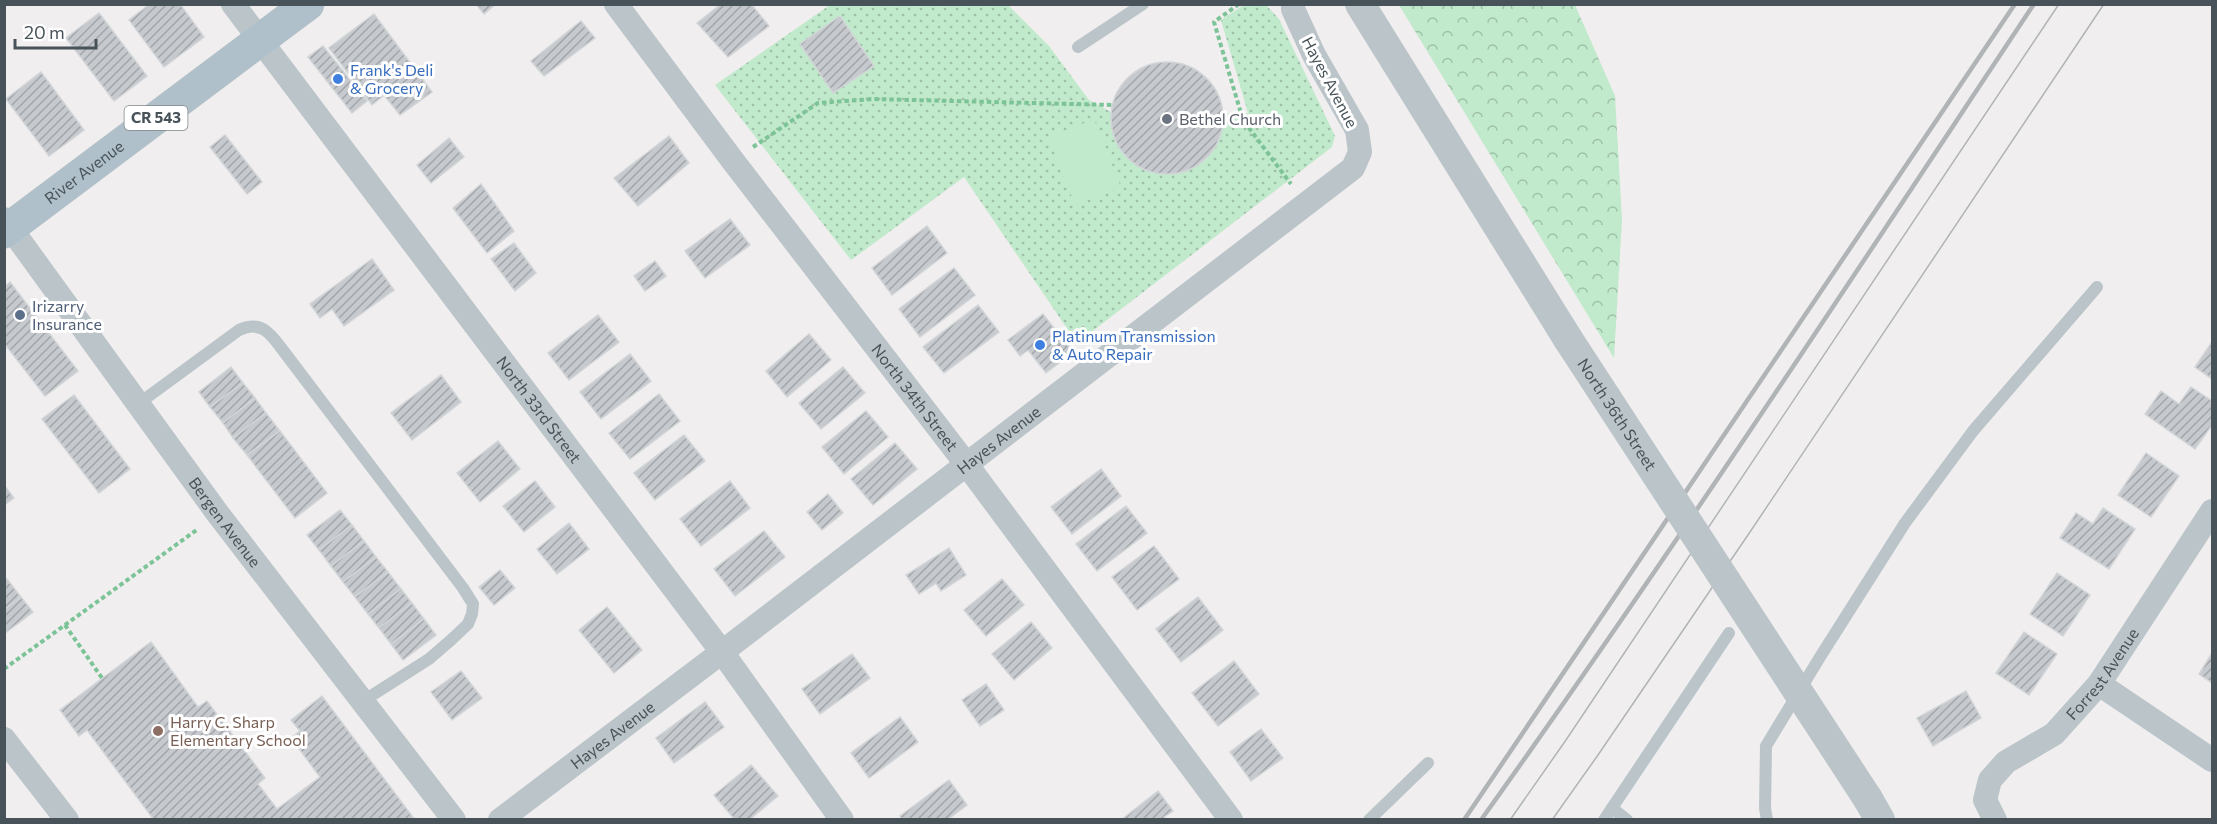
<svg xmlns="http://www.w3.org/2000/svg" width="2217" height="824" font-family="Commissioner,sans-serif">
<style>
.grass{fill:url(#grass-dots)}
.forest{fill:url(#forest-crowns)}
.park{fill:#c0eacb}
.building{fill:url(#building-hatch);stroke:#d2d5d8;stroke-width:1.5}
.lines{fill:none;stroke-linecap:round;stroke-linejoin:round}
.path{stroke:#7cc497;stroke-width:4;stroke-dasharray:4.5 3;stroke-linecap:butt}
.service{stroke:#bac4c9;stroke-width:12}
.minor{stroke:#bac4c9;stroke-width:24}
.tertiary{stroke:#bac4c9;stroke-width:30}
.primary{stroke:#b0c0ca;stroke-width:33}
.tram{stroke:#b0b4b7;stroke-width:1.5}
.rail{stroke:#b0b4b7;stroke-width:4.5}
.tertiary-bridge{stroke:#bac4c9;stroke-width:30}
.shop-dot{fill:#3f7fe0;stroke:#fff;stroke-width:2}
.worship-dot{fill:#6b7280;stroke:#fff;stroke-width:2}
.service-dot{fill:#5c6f8a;stroke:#fff;stroke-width:2}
.education-dot{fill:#8d6e63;stroke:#fff;stroke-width:2}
.labels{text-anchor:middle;stroke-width:6;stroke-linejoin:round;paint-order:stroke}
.shield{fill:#fff;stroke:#7f878b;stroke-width:1.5}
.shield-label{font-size:15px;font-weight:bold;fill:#485359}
.shop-label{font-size:16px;fill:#366cbe;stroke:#fff;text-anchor:start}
.street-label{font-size:16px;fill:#485359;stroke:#fff}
.worship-label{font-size:16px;fill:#5b616d;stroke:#fff;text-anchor:start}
.service-label{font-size:16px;fill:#4e5e75;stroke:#fff;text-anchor:start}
.education-label{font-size:16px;fill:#785e54;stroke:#fff;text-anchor:start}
</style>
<defs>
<pattern id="grass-dots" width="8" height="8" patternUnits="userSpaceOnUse" patternTransform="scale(1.5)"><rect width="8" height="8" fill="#c0eacb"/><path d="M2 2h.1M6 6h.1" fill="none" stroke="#9ec0a8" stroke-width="1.8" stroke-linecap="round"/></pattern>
<pattern id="forest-crowns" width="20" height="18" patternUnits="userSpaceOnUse" patternTransform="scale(1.5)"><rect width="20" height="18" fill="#c0eacb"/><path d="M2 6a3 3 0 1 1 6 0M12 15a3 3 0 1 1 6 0" fill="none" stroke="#9ec0a8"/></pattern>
<pattern id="building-hatch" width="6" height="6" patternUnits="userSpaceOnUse" patternTransform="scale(1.5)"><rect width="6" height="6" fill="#c6c9cd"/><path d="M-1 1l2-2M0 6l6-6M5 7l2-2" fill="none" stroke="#a3a6a9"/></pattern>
</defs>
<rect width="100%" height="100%" fill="#f0eeee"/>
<path class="grass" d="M 830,5 L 1008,5 L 1049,46 L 1089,100 L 1111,112 C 1112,123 1113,138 1119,148 C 1123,155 1134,161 1141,165 C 1169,182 1206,171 1219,140 C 1222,132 1223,122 1223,113 L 1248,113 L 1221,20 L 1244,5 L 1266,5 L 1279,19 L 1335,136 L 1332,147 L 1077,343 L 964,177 L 851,260 L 715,85 Z"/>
<path class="forest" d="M 1399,5 L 1575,5 L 1615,96 L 1622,219 L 1614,358 Z"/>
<path class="park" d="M 1094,119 L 1121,187 L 1075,205 L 1048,137 Z"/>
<g class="building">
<path d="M 150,4 L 180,4 L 204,37 L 164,67 L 129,20 Z"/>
<path d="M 476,4 L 496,4 L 484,14 Z"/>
<path d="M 721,4 L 751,4 L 769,26 L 728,57 L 697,23 Z"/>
<path d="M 99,13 L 147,76 L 114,101 L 66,38 Z"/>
<path d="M 374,14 L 432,92 L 400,115 L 384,95 L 372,105 L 329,48 Z"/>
<path d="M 840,16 L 874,66 L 833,93 L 800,44 Z"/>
<path d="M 581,21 L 595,38 L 544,76 L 531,61 Z"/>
<path d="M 323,46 L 367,101 L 352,113 L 308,57 Z"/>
<circle cx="1167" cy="118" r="56"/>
<path d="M 41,72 L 84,130 L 49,156 L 6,99 Z"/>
<path d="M 225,135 L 262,182 L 247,194 L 210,147 Z"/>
<path d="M 669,136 L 689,163 L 638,206 L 614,178 Z"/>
<path d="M 449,138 L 464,157 L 431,183 L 417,165 Z"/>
<path d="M 481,184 L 514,231 L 487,253 L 453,208 Z"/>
<path d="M 730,219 L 750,245 L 705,278 L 685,251 Z"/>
<path d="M 927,226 L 947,253 L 892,295 L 872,268 Z"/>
<path d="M 514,243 L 536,273 L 515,291 L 491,259 Z"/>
<path d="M 372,259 L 394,290 L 344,326 L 332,309 L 320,318 L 310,304 Z"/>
<path d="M 655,261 L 666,276 L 645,291 L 634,276 Z"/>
<path d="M 954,268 L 975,295 L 920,337 L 899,309 Z"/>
<path d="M 10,282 L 78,371 L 45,396 L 4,343 L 4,287 Z"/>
<path d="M 978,305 L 999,332 L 944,373 L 923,347 Z"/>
<path d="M 1043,314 L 1073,352 L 1046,373 L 1028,350 L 1020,356 L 1008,340 Z"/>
<path d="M 598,315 L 619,342 L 569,380 L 548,353 Z"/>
<path d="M 809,334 L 831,360 L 787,397 L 766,371 Z"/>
<path d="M 2212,342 L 2212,379 L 2195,367 Z"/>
<path d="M 630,354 L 651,381 L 601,419 L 580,392 Z"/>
<path d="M 231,367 L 243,383 L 210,407 L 199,392 Z"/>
<path d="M 843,367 L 865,393 L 821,429 L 799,403 Z"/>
<path d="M 441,375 L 461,402 L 412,440 L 391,413 Z"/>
<path d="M 243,383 L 255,398 L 223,423 L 210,407 Z"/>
<path d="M 2191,387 L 2212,401 L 2212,425 L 2195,449 L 2145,414 L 2161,391 L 2179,404 Z"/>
<path d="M 659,394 L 680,421 L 630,459 L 609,433 Z"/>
<path d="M 74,395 L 130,469 L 99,493 L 42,419 Z"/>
<path d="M 255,398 L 266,413 L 233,438 L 223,423 Z"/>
<path d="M 866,411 L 888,437 L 844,474 L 822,447 Z"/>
<path d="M 266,413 L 280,431 L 247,455 L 233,438 Z"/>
<path d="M 280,431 L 327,493 L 295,518 L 247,455 Z"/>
<path d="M 684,435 L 705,461 L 655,500 L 634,473 Z"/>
<path d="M 498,441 L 520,469 L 480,502 L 457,473 Z"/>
<path d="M 895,443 L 917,469 L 873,505 L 851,479 Z"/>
<path d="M 2146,453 L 2179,476 L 2151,517 L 2118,495 Z"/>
<path d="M 1101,469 L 1121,496 L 1072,534 L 1051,507 Z"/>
<path d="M 535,481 L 555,507 L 524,532 L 503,506 Z"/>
<path d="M 730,481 L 750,508 L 701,546 L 680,519 Z"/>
<path d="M 4,485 L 14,498 L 4,505 Z"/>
<path d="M 828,494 L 843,513 L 822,530 L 807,512 Z"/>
<path d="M 1126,506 L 1147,533 L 1097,571 L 1076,544 Z"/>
<path d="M 2103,508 L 2135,529 L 2109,569 L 2060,538 L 2076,513 L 2093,524 Z"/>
<path d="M 340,510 L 352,525 L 319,550 L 307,535 Z"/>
<path d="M 569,523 L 589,549 L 557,574 L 537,549 Z"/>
<path d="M 352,525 L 364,541 L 331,566 L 319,550 Z"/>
<path d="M 764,531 L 785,557 L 735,596 L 714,569 Z"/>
<path d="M 364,541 L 376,557 L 343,582 L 331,566 Z"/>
<path d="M 1154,546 L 1179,579 L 1137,610 L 1112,577 Z"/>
<path d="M 949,548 L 966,575 L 941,591 L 936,583 L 919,594 L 906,575 Z"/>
<path d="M 376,557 L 388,572 L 355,597 L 343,582 Z"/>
<path d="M 500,570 L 515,588 L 494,605 L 479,587 Z"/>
<path d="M 388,572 L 401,589 L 368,614 L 355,597 Z"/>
<path d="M 2057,573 L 2090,595 L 2063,636 L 2030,614 Z"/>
<path d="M 7,579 L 21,597 L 4,610 L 4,581 Z"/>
<path d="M 1002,579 L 1024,605 L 986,636 L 964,610 Z"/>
<path d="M 401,589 L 412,603 L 379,628 L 368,614 Z"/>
<path d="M 21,597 L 33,612 L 4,634 L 4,610 Z"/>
<path d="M 1198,597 L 1223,630 L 1181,662 L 1156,629 Z"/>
<path d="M 412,603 L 424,619 L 391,644 L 379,628 Z"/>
<path d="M 607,607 L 642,650 L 614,673 L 579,630 Z"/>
<path d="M 424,619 L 436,635 L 403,660 L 391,644 Z"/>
<path d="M 1031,622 L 1052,648 L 1014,680 L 992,654 Z"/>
<path d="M 2024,632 L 2057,654 L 2029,695 L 1996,673 Z"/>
<path d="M 151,642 L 198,707 L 207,701 L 265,778 L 258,784 L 277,809 L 320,777 L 291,738 L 300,731 L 291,720 L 322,696 L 415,820 L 154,820 L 87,730 L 79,736 L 60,710 Z"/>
<path d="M 2212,653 L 2212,683 L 2199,674 Z"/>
<path d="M 852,654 L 870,678 L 820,714 L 802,689 Z"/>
<path d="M 1234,661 L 1259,694 L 1218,726 L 1192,693 Z"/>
<path d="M 461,671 L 482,698 L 452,720 L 431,692 Z"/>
<path d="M 986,684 L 1004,710 L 980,726 L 962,700 Z"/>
<path d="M 1966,691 L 1981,718 L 1933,746 L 1917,718 Z"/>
<path d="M 705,702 L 724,727 L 674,763 L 656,738 Z"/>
<path d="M 900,717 L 918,742 L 869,778 L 851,753 Z"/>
<path d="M 1261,729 L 1283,758 L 1251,781 L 1230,752 Z"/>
<path d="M 751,765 L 778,796 L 749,820 L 735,820 L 714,795 Z"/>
<path d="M 949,780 L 967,805 L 947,820 L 902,820 L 900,816 Z"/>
<path d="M 1158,791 L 1173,811 L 1164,817 L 1166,820 L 1121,820 Z"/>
</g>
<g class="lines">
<g class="path">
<path d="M 1239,4 L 1214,22 L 1243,120 L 1291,184"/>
<path d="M 753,147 L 818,103 L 873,99 L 1113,105"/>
<path d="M 65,625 L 102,678"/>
<path d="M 4,669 L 198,529"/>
</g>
<g class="service">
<path d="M 1078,47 L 1143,4"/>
<path d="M 138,404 L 239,330 C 263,319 272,336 285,353 L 463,588 L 473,604 L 472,614 L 468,624 L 451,640 L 429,659 L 363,701"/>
<path d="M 1612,808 L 1627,820"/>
<path d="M 1369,820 L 1428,763"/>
<path d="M 1604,820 L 1729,633"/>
<path d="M 1767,820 L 1765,808 L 1766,746 L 1820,657 L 1905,523 L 1973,431 L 2097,287"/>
</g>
<g class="minor">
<path id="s1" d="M 233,4 L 722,652 L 842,820"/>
<path id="s2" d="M 616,4 L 733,161 L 967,465 L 1231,820"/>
<path id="s3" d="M 4,219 L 218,514 L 454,820"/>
<path d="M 2099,684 L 2212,760"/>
<path d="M 4,739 L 67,820"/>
<path id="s4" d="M 500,820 L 722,652 L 1353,168 L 1360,152 L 1357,130 L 1314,55 L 1293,9 L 1293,4"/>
<path id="s5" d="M 1995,820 L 1985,800 L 1990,780 L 2006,762 L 2054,734 L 2099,684 L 2212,511"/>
</g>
<g class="tertiary">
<path d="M 1360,4 L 1568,339"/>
<path d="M 1868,799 L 1880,820"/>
</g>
<path class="primary" id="s6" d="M 4,232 L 308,4"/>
<g class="tram">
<path d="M 1510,820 L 1566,740 L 2059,4"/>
<path d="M 1552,820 L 1598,755 L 1750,532 L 2104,4"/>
</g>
<g class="rail">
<path d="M 1464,820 L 2015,4"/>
<path d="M 1481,820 C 1672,553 1852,278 2034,4"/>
</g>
<path class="tertiary-bridge" id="s7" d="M 1568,339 L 1868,799"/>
</g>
<g class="shop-dot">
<circle cx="338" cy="79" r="6"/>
<circle cx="1040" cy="345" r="6"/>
</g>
<circle class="worship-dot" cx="1167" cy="119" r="6"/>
<circle class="service-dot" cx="20" cy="315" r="6"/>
<circle class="education-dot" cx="158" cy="731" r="6"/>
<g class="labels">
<rect class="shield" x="124.5" y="106" width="63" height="24" rx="4.5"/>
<g class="shield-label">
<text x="156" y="123">CR 543</text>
</g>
<g class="shop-label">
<text x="350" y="76">Frank's Deli<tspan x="350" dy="18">&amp; Grocery</tspan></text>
<text x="1052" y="342">Platinum Transmission<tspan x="1052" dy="18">&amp; Auto Repair</tspan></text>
</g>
<g class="street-label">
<text transform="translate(1330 82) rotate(62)" y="6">Hayes Avenue</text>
<text dy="6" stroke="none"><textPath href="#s6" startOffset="100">River Avenue</textPath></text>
<text dy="6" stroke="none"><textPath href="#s2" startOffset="494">North 34th Street</textPath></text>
<text dy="6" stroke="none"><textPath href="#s1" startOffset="508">North 33rd Street</textPath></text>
<text dy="6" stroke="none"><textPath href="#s7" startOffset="90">North 36th Street</textPath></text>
<text dy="6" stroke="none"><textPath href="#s4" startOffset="627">Hayes Avenue</textPath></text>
<text dy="6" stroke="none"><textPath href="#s3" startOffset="375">Bergen Avenue</textPath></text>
<text dy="6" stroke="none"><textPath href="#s5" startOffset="200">Forrest Avenue</textPath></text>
<text dy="6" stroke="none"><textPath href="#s4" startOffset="141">Hayes Avenue</textPath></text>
</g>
<g class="worship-label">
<text x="1179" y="125">Bethel Church</text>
</g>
<g class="service-label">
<text x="32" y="312">Irizarry<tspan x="32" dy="18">Insurance</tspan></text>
</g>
<g class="education-label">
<text x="170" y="728">Harry C. Sharp<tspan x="170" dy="18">Elementary School</tspan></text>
</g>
</g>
<rect width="2217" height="824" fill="none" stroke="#485359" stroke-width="12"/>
<path d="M15 39v9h81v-9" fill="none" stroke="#485359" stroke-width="3"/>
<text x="24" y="39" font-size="18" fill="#485359" stroke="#ffffff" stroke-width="4.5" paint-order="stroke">20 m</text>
</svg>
